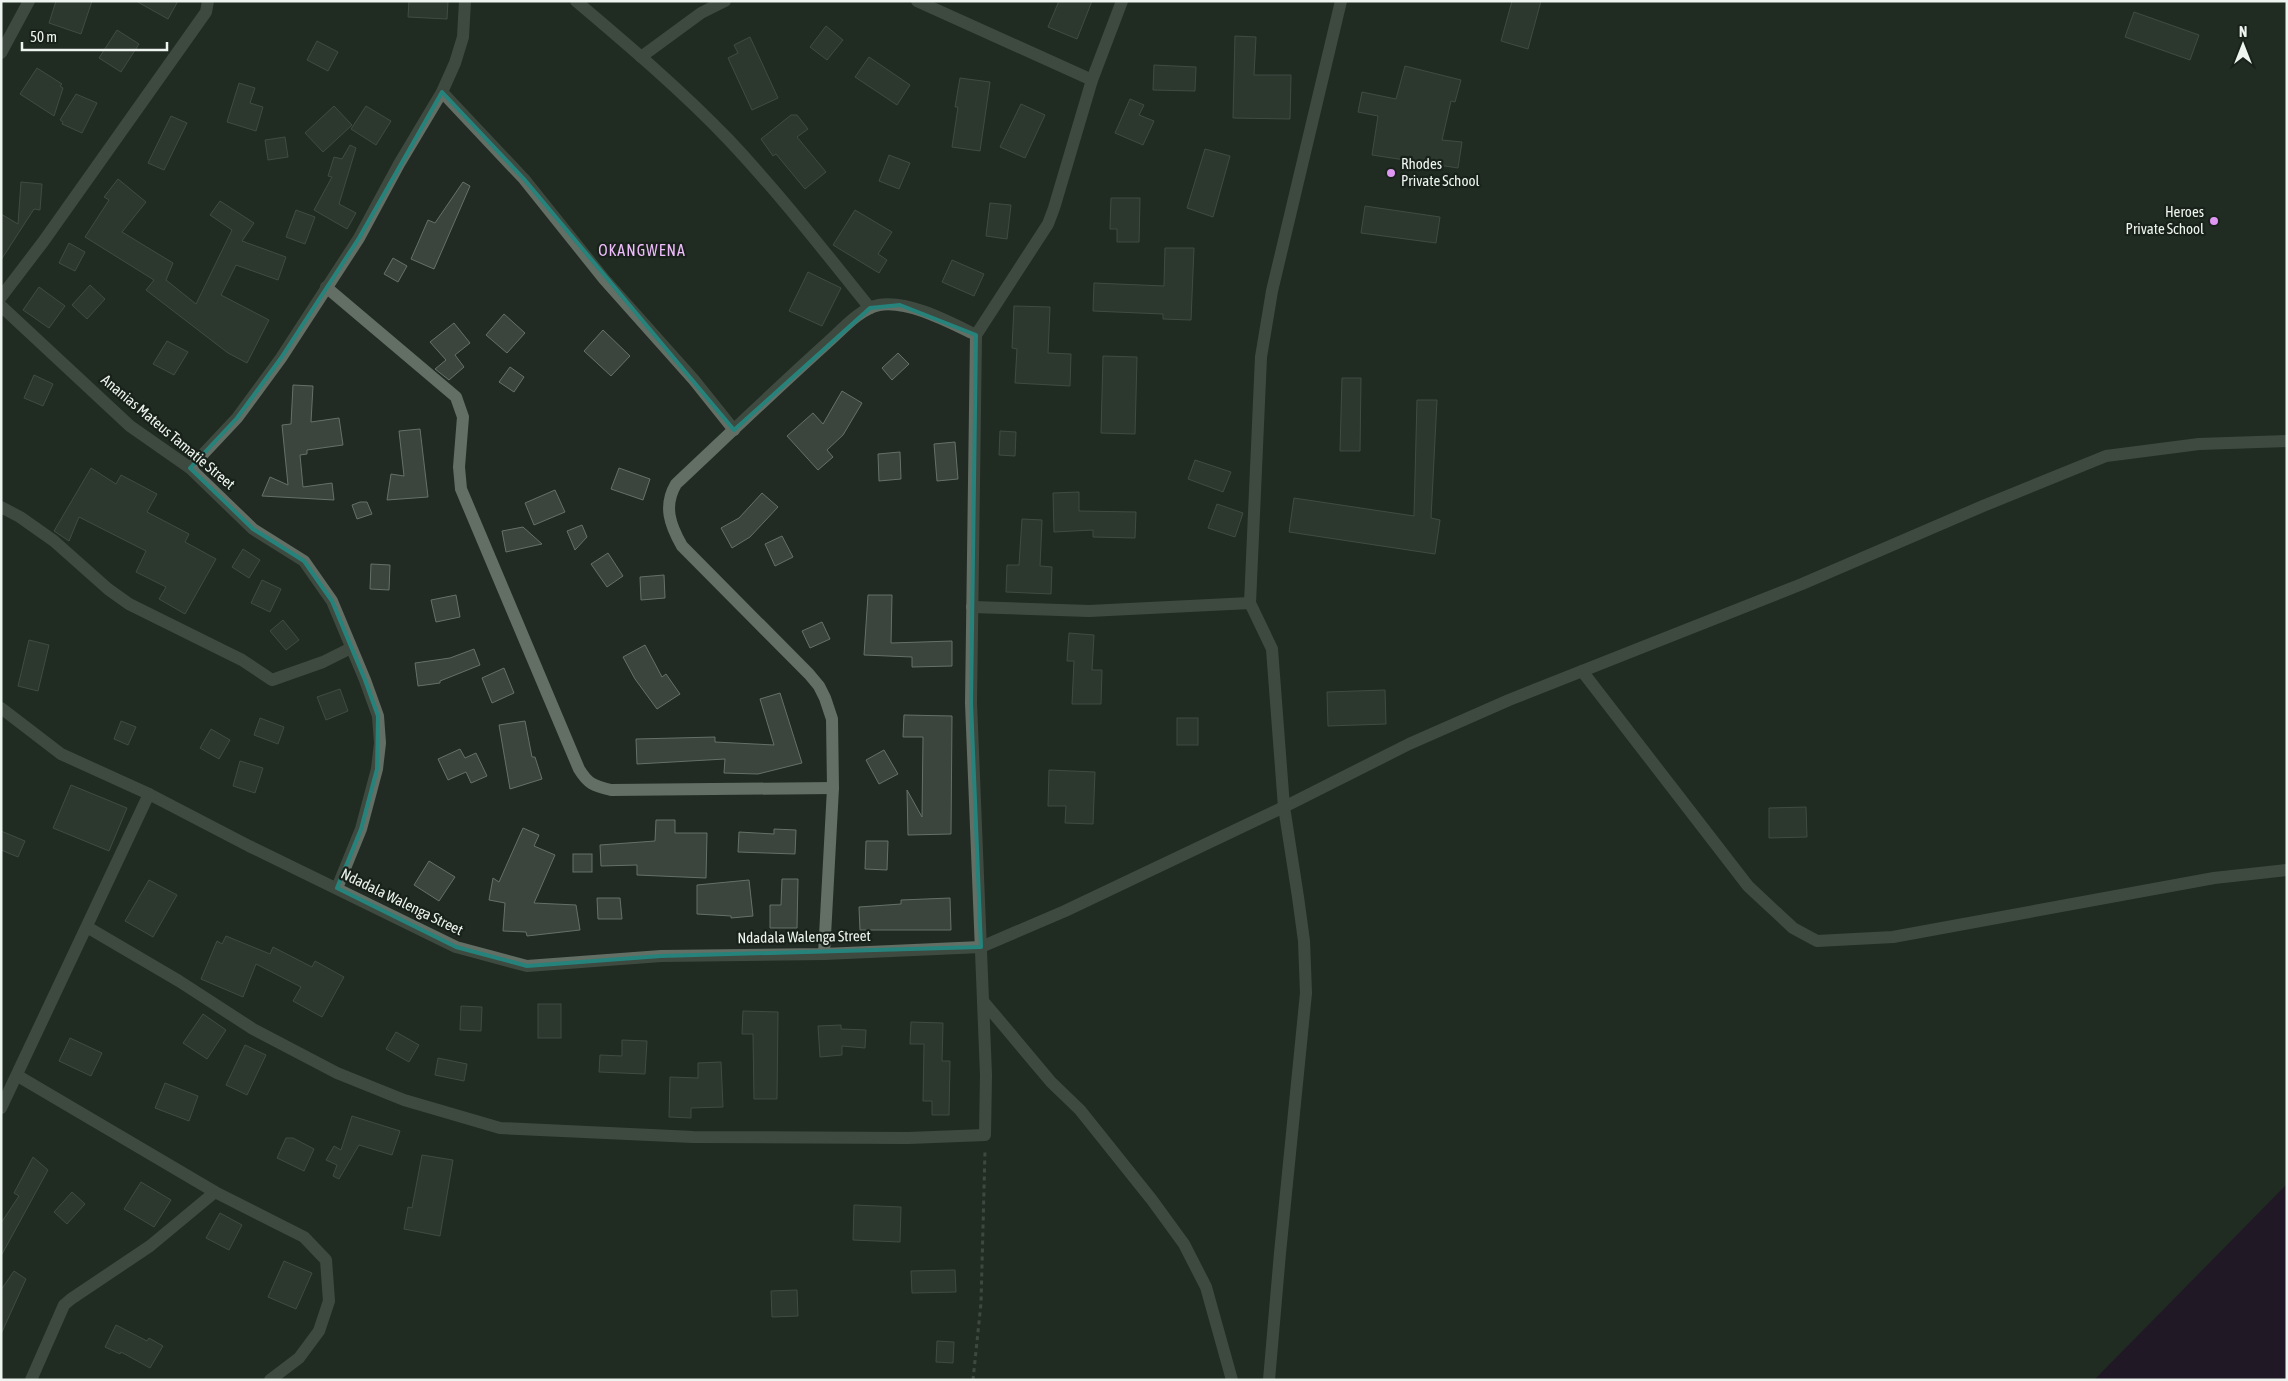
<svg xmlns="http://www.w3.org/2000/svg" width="2288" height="1381" font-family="'Asap Condensed',sans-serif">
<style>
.water{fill:#23002c}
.building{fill:#3b453d;stroke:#657168}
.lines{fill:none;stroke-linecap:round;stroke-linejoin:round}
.path{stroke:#636c65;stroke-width:3;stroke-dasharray:4 4;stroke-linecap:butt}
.minor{stroke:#636e65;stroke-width:12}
.marked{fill:none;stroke:#25837b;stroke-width:4;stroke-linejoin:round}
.poi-dot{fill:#df98f1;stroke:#18211a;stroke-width:2}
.labels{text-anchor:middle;stroke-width:4.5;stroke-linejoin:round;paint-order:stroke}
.poi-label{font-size:15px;fill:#eef4ef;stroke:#18211a;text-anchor:start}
.street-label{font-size:15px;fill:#eef4ef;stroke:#18211a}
.neighbourhood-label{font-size:16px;letter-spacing:1px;fill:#edbcfa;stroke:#18211a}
</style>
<rect width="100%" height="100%" fill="#212b23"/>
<path class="water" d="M 2287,1184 L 2287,1380 L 2094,1380 Z"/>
<g class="building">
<path d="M 56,1 L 92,1 L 81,34 L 49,23 Z"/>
<path d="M 136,1 L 178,1 L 168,19 Z"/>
<path d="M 409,1 L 448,1 L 447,19 L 408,17 Z"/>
<path d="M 1059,1 L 1092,1 L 1077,39 L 1048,27 Z"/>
<path d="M 1512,1 L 1541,1 L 1528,49 L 1501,41 Z"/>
<path d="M 2134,12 L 2199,35 L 2190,60 L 2125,37 Z"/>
<path d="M 826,26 L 843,40 L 827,60 L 810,47 Z"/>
<path d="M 117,30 L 139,44 L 121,72 L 99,58 Z"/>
<path d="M 1235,36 L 1256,37 L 1254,75 L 1291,75 L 1290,119 L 1233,118 Z"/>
<path d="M 750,37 L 778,98 L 752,110 L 728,58 L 738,53 L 734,45 Z"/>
<path d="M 317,41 L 338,52 L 328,71 L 307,60 Z"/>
<path d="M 869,57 L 910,85 L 897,105 L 855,77 Z"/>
<path d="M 1154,65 L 1196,67 L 1195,91 L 1153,90 Z"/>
<path d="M 1405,66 L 1461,80 L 1455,102 L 1451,101 L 1442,140 L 1462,142 L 1458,168 L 1372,155 L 1378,116 L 1358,112 L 1362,92 L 1396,99 Z"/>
<path d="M 37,68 L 62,84 L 60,86 L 63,88 L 54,116 L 20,94 Z"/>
<path d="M 960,78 L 990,82 L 980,151 L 952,147 L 958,107 L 955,107 Z"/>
<path d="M 239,83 L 255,88 L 250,103 L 263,107 L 256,131 L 227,122 Z"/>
<path d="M 76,94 L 97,103 L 82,133 L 62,124 L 63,122 L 60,120 Z"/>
<path d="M 1130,99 L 1144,105 L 1139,115 L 1154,121 L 1143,145 L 1115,133 Z"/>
<path d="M 1021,104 L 1045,115 L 1025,158 L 1000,147 Z"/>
<path d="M 334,106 L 352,125 L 323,152 L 305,133 Z"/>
<path d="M 366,106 L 391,121 L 376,145 L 351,129 Z"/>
<path d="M 791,115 L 797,115 L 808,129 L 797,137 L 826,172 L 805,189 L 776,154 L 773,156 L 761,139 Z"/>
<path d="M 171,116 L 187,123 L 164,170 L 148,163 Z"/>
<path d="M 285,137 L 288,157 L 268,160 L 265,140 Z"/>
<path d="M 350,145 L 356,148 L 339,204 L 356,213 L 347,229 L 314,210 L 332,177 L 328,176 L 334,157 L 342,159 Z"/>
<path d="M 1205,149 L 1230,156 L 1213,217 L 1187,208 Z"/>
<path d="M 889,155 L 910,163 L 899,189 L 879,181 Z"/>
<path d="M 118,179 L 146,202 L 122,232 L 173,263 L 166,280 L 196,304 L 232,230 L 210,215 L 220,201 L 254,223 L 242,241 L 286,257 L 278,280 L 236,265 L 221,295 L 269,320 L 247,363 L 228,353 L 146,290 L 154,280 L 85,237 L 109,200 L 104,197 Z"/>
<path d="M 21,182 L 42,184 L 40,210 L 34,209 L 1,260 L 1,214 L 18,224 Z"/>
<path d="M 463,182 L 470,186 L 434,269 L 411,259 L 428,220 L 435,223 Z"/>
<path d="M 1111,198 L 1140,198 L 1139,242 L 1117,242 L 1117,229 L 1110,229 Z"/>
<path d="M 990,203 L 1011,205 L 1007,239 L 986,236 Z"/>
<path d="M 1365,206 L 1440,217 L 1436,243 L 1361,233 Z"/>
<path d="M 296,210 L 315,217 L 305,244 L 286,237 Z"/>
<path d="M 855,210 L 892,232 L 878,254 L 887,260 L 879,273 L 833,245 Z"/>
<path d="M 69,243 L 85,252 L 75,271 L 59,263 Z"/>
<path d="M 1165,248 L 1194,248 L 1191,320 L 1163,319 L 1163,314 L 1093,311 L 1094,283 L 1164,286 Z"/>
<path d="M 393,258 L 407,266 L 398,282 L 384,274 Z"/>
<path d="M 952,260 L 984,274 L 974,296 L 942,282 Z"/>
<path d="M 808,272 L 841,288 L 822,326 L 789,311 Z"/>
<path d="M 90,285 L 105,299 L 87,319 L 72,305 Z"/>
<path d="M 39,287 L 65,306 L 49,328 L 23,310 Z"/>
<path d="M 1014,306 L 1050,307 L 1048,353 L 1071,354 L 1070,386 L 1015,383 L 1017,349 L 1012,348 Z"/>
<path d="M 504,314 L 525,333 L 507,353 L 486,335 Z"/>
<path d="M 454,323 L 470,343 L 455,355 L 464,367 L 449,380 L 435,369 L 446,360 L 430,342 Z"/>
<path d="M 603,330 L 630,356 L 611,376 L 584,351 Z"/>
<path d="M 167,341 L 188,352 L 174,375 L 153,364 Z"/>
<path d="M 898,353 L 909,364 L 892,380 L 882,368 Z"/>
<path d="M 1103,356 L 1137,357 L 1135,434 L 1101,433 Z"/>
<path d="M 510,367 L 524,377 L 514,392 L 499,382 Z"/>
<path d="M 34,375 L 53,384 L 43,406 L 24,398 Z"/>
<path d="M 1342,378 L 1361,378 L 1360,451 L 1340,451 Z"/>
<path d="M 293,385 L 313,386 L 311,422 L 339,418 L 343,445 L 307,450 L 307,454 L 300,455 L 303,487 L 332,483 L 334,500 L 262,496 L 270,477 L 288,485 L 282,425 L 291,424 Z"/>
<path d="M 842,391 L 862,403 L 843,435 L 827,450 L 833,457 L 818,470 L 787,436 L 813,413 L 823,424 Z"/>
<path d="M 1417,400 L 1437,400 L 1431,518 L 1440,520 L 1435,554 L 1289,532 L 1294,498 L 1414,516 Z"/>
<path d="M 420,429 L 428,497 L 387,500 L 391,474 L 404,476 L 399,431 Z"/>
<path d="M 1000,431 L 1016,432 L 1015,456 L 999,455 Z"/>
<path d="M 955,442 L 958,479 L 937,481 L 934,444 Z"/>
<path d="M 900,452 L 901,479 L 879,481 L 878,454 Z"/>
<path d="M 1195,460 L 1231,472 L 1223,492 L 1188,479 Z"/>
<path d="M 91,468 L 116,484 L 121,475 L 157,494 L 147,512 L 189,534 L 185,542 L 216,559 L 185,614 L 159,599 L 166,587 L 136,572 L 146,551 L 79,517 L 69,541 L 54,531 Z"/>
<path d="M 619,468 L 650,479 L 643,500 L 611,489 Z"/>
<path d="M 555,490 L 565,512 L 534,525 L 525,503 Z"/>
<path d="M 1079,492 L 1079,511 L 1136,512 L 1135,538 L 1093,537 L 1093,530 L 1054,532 L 1053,493 Z"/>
<path d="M 762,493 L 778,507 L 750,537 L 732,548 L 721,528 L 739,518 Z"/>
<path d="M 360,502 L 367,502 L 372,514 L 357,519 L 352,505 Z"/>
<path d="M 1217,504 L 1243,513 L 1235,537 L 1208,528 Z"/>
<path d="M 1022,519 L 1042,520 L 1040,566 L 1052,567 L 1051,594 L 1006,592 L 1007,565 L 1019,565 Z"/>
<path d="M 582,525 L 587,537 L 575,550 L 567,531 Z"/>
<path d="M 523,527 L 542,544 L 506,552 L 502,531 Z"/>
<path d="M 782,536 L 793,557 L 775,566 L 765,544 Z"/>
<path d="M 243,549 L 260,560 L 249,578 L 232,567 Z"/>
<path d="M 608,553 L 623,576 L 607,587 L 591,564 Z"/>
<path d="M 371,564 L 390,565 L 389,590 L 370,589 Z"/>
<path d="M 664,575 L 665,598 L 641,600 L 640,577 Z"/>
<path d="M 262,580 L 281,589 L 270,612 L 251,603 Z"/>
<path d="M 456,595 L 460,617 L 436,622 L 431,600 Z"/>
<path d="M 868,595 L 892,595 L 891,643 L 952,641 L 952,666 L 912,667 L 912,657 L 864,655 Z"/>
<path d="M 283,620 L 299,640 L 286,650 L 270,631 Z"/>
<path d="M 822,622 L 830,639 L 810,648 L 802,631 Z"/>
<path d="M 1069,633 L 1094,635 L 1092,670 L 1102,670 L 1101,704 L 1072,704 L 1074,661 L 1067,661 Z"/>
<path d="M 29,640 L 49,645 L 38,691 L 18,686 Z"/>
<path d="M 645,645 L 662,677 L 666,674 L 680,694 L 657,709 L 635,679 L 623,657 Z"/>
<path d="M 474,649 L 480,665 L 440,681 L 440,683 L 418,686 L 415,663 L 450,658 Z"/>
<path d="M 504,668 L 514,693 L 492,703 L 482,678 Z"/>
<path d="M 340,689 L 348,711 L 326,720 L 317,697 Z"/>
<path d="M 1385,690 L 1386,724 L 1328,726 L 1327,692 Z"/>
<path d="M 780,693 L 802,763 L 758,774 L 724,773 L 725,759 L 637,764 L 636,739 L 715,737 L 715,742 L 774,745 L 760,699 Z"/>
<path d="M 904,715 L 952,716 L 951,834 L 908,835 L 907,790 L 922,817 L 923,737 L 903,737 Z"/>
<path d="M 260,718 L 284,727 L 278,744 L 254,735 Z"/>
<rect x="1177" y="718" width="21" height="27"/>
<path d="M 121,721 L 136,727 L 128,745 L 114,739 Z"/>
<path d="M 525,721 L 532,757 L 535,757 L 542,779 L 510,789 L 499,725 Z"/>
<path d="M 211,729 L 230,740 L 219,759 L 200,748 Z"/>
<path d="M 460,749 L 465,758 L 476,753 L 487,776 L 471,783 L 466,772 L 448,780 L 438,759 Z"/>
<path d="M 884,750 L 898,774 L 879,784 L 866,760 Z"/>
<path d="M 240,761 L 263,768 L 255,793 L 233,786 Z"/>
<path d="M 1049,770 L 1095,772 L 1093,824 L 1065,823 L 1066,806 L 1048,806 Z"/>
<path d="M 71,785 L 127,808 L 109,851 L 53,828 Z"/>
<path d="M 1806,807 L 1807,837 L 1769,838 L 1769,808 Z"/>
<path d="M 656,820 L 675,820 L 675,833 L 707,833 L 706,878 L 637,875 L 637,865 L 601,866 L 600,845 L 655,841 Z"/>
<path d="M 523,828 L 539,835 L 534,846 L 555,855 L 534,903 L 576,905 L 580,930 L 527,936 L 526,932 L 503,931 L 505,903 L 489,900 L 493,878 L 499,882 Z"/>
<path d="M 774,829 L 796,830 L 795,854 L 738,852 L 739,832 L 774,834 Z"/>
<path d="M 1,831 L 25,841 L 18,857 L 1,850 Z"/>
<path d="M 866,841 L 888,841 L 887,870 L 865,869 Z"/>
<rect x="573" y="854" width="19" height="18"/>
<path d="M 429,861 L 455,877 L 439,901 L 414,885 Z"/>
<path d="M 782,879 L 798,879 L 797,928 L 770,928 L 770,905 L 781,905 Z"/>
<path d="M 149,880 L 177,895 L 153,937 L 125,921 Z"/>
<path d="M 749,880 L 753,916 L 731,918 L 731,916 L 697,914 L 697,885 Z"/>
<path d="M 597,898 L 620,898 L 622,919 L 598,919 Z"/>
<path d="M 950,898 L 951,930 L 860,930 L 859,907 L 901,904 L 901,900 Z"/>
<path d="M 226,936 L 270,954 L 273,947 L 312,967 L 315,961 L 344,977 L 322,1017 L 293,1001 L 301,987 L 256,964 L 243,997 L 201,979 L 217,941 L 222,944 Z"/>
<rect x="538" y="1004" width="23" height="34"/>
<path d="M 461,1006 L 482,1007 L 481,1031 L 460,1030 Z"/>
<path d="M 743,1011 L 778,1012 L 777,1099 L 754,1099 L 753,1034 L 742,1034 Z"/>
<path d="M 203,1014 L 226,1030 L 207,1059 L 183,1043 Z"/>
<path d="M 911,1022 L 943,1023 L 942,1061 L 950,1061 L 949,1115 L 932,1115 L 932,1101 L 923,1101 L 924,1044 L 910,1044 Z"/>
<path d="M 841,1025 L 841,1029 L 866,1030 L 865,1048 L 842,1046 L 842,1055 L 820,1057 L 818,1026 Z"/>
<path d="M 396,1032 L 419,1045 L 409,1062 L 386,1049 Z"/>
<path d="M 70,1038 L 102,1053 L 91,1076 L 59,1061 Z"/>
<path d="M 622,1040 L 647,1041 L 645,1074 L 599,1072 L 600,1055 L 622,1056 Z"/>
<path d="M 245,1045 L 266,1055 L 247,1095 L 226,1085 Z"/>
<path d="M 438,1058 L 467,1064 L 464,1081 L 435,1075 Z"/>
<path d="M 721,1062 L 723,1107 L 691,1108 L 691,1118 L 669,1117 L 670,1077 L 698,1078 L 698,1063 Z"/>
<path d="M 165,1083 L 198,1096 L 189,1121 L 155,1108 Z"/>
<path d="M 352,1116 L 400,1131 L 392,1155 L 359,1145 L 339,1179 L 333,1176 L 337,1165 L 326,1160 L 334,1146 L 341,1150 Z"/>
<path d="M 286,1138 L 293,1138 L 314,1149 L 304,1171 L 277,1158 Z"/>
<path d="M 422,1155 L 453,1160 L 440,1236 L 404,1229 L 408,1207 L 412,1208 Z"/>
<path d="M 33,1157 L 48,1170 L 1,1256 L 1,1223 L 19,1196 L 14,1193 Z"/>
<path d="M 141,1182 L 171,1200 L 154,1227 L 124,1209 Z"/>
<path d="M 72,1192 L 85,1204 L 67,1224 L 54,1212 Z"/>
<path d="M 854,1205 L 901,1207 L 900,1242 L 853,1240 Z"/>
<path d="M 220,1213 L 242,1225 L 229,1250 L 206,1238 Z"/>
<path d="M 284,1261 L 312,1273 L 296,1309 L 268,1297 Z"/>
<path d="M 955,1270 L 956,1292 L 912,1293 L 911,1271 Z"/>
<path d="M 14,1271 L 26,1279 L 1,1334 L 1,1290 Z"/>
<path d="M 797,1290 L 798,1316 L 772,1317 L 771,1291 Z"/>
<path d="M 116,1325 L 147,1341 L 149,1338 L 163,1346 L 150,1368 L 121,1352 L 120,1354 L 105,1347 Z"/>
<path d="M 937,1341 L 954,1342 L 953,1363 L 936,1362 Z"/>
</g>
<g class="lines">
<path class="path" d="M 973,1380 L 981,1303 L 985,1151"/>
<g class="minor">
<path d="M 576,1 C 628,45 681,90 728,139 C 779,193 824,251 870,308"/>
<path d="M 917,1 L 1092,80"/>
<path d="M 1,53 L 29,1"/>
<path d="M 641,57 L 701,13 L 725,1"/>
<path d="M 442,92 L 524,179 L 604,279 L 694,380 L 734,430"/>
<path d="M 326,287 L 456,397 L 463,417 L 459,467 L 461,489 L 579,769 C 588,784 594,786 611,790 L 833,788"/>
<path d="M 1,297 L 43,242 L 206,12 L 208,1"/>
<path d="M 1,306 L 130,426 L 190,468 L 253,529 L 304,561 L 332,601 L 365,680 L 378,716 L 380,743 L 377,769 L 361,829 L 337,888"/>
<path d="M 190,468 L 237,418 L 281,358 L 359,238 L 399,164 L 442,92 L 455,63 L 463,37 L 465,1"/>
<path d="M 1,507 L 20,517 L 54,541 L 108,589 L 129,604 L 242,660 L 272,680 L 323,662 L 351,648"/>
<path d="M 972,607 L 1089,611 L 1250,603"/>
<path d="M 1582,671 L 1748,886 L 1793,928 L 1817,941 L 1893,937 L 2214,878 L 2287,870"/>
<path d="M 1,708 L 61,754 L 149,794 L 249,846 L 456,947 L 527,966 L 661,956 L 824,954 L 981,947 L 1065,911 L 1284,807 L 1409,744 L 1509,700 L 1802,584 L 1983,506 L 2106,456 L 2199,444 L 2287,441"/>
<path d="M 87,927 L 179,981 L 253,1029 L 337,1073 L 404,1100 L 500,1128 L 693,1137 L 908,1138 L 985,1135 L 986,1075 L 971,703 L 976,335 L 1048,224 L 1054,208 L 1092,80 L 1122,1"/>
<path d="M 824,954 L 833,788 L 832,719 L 825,698 L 819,686 L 809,674 L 682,546 C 670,525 663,506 676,484 C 726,437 776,389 827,343 C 841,331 859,309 879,305 C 909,300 949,322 976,335"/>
<path d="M 983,1001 L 1051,1082 L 1080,1110 L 1152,1200 L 1184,1244 L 1206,1287 L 1232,1380"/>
<path d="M 18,1076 L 215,1192 L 304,1237 L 326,1260 L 329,1301 L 319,1331 L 299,1358 L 270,1380"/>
<path d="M 1,1108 L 149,794"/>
<path d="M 31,1380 L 64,1305 L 71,1299 L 150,1246 L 215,1192"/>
<path d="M 1269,1380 L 1280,1253 L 1306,993 L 1304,941 L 1298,897 L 1284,807 L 1272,649 L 1250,603 L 1261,357 L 1272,291 L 1341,1"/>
</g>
</g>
<path d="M0 0H2288V1381H0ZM 442,92 L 524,179 L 734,430 L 870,308 L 900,305 L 976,335 L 971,703 L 981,947 L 661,956 L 527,966 L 456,947 L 337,888 L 361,829 L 377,769 L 378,716 L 365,680 L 332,601 L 304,561 L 253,529 L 190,468 L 237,418 L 281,358 L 359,238 Z" fill="#212b23" fill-opacity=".55" fill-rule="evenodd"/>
<path class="marked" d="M 442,92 L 524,179 L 734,430 L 870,308 L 900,305 L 976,335 L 971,703 L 981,947 L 661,956 L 527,966 L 456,947 L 337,888 L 361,829 L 377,769 L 378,716 L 365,680 L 332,601 L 304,561 L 253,529 L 190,468 L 237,418 L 281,358 L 359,238 Z"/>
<g class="poi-dot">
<circle cx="1391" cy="173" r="5"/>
<circle cx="2214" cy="221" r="5"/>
</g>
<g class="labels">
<g class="poi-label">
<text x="1401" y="169">Rhodes<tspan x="1401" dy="17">Private School</tspan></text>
<text x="2204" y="217" text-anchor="end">Heroes<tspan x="2204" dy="17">Private School</tspan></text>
</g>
<g class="street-label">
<text transform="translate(168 432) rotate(40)" y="5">Ananias Mateus Tamatie Street</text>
<text transform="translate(402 902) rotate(26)" y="5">Ndadala Walenga Street</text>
<text transform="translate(804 937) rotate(-1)" y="5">Ndadala Walenga Street</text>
</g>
<g class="neighbourhood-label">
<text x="642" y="256">OKANGWENA</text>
</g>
</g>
<rect width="2288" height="1381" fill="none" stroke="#eef4ef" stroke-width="5"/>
<g transform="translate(2243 45)" stroke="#18211a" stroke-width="4" paint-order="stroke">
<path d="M0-4L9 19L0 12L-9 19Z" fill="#eef4ef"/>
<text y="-8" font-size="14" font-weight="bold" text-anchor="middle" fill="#eef4ef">N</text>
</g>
<path d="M22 42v8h145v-8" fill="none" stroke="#eef4ef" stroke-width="2.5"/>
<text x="30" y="42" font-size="15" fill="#eef4ef" stroke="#18211a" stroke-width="4" paint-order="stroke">50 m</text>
</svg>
